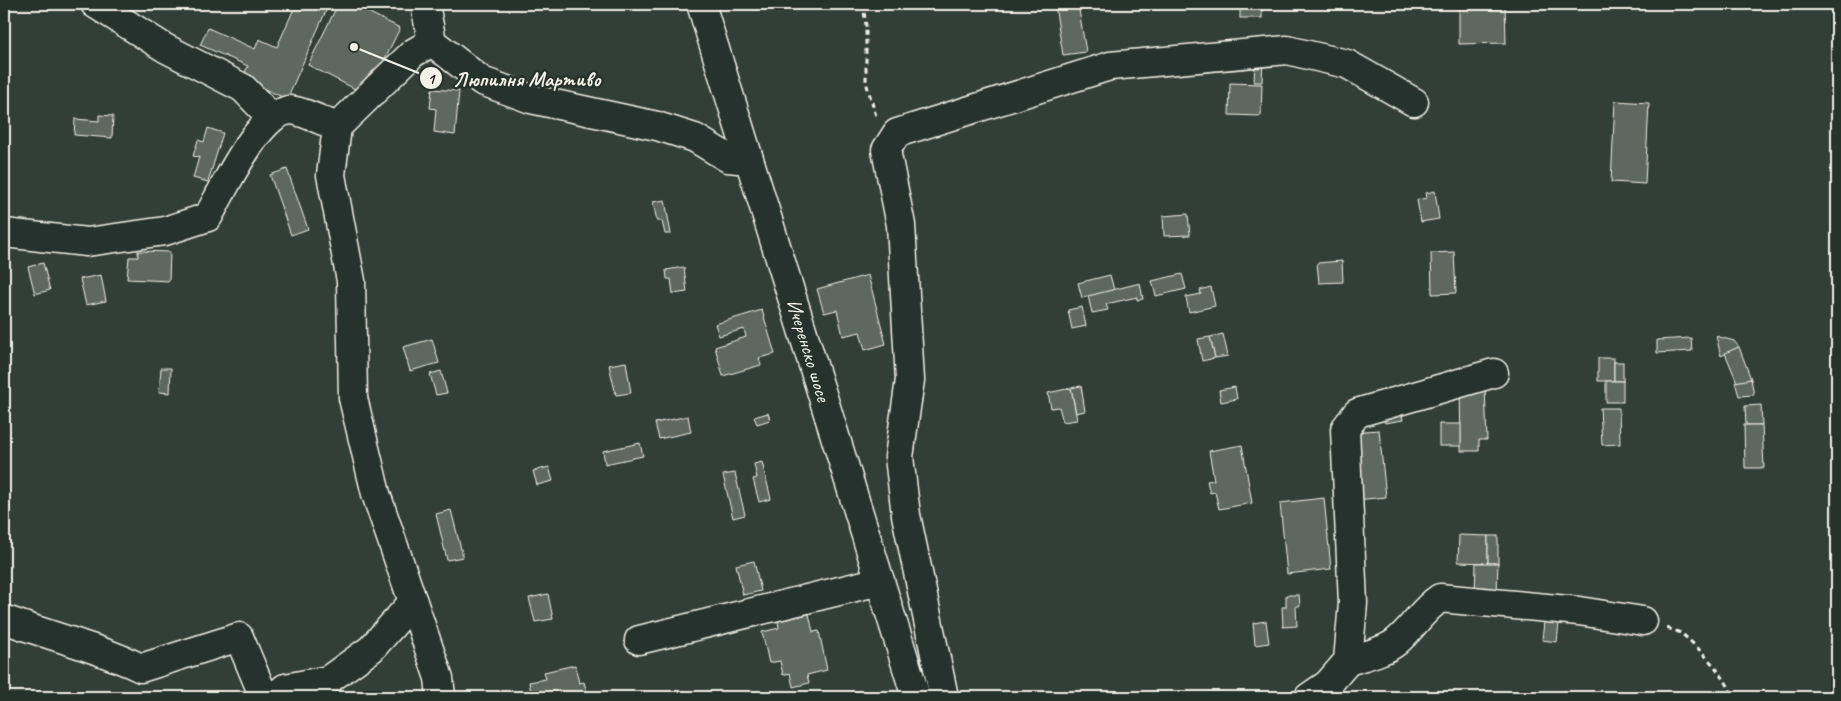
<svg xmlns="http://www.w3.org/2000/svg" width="1841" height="701" font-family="Caveat,sans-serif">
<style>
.building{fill:#5f6861;stroke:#f4f1e8}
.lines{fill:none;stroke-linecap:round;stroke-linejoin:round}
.minor-casing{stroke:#f4f1e8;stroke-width:31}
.path{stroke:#f4f1e8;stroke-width:3;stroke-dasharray:5 4;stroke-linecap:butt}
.minor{stroke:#26332d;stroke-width:28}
.labels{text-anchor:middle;stroke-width:5;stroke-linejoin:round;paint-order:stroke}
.street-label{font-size:20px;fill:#f4f1e8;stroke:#26332d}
.leader{fill:none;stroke:#f4f1e8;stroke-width:2}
.callout-dot{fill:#f4f1e8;stroke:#26332d;stroke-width:2}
.mark-label{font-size:15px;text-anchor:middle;font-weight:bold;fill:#111}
.callout-label{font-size:21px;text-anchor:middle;font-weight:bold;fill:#f4f1e8;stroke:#26332d;stroke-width:5;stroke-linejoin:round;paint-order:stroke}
</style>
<rect width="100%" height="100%" fill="#323e38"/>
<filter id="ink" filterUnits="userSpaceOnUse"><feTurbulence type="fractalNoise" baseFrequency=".02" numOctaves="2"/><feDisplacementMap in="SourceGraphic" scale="10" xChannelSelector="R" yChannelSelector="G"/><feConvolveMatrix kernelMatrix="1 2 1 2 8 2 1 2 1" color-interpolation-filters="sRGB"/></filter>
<g filter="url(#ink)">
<g class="building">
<path d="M 296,4 L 329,4 L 287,99 L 242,79 L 248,66 L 200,45 L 208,28 L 255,49 L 259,39 L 277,47 Z"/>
<path d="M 338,4 L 352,4 L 400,28 L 367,95 L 308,65 Z"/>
<path d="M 634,4 L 651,4 L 651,8 L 635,8 Z"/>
<path d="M 1065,4 L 1078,4 L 1086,52 L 1063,55 L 1055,6 Z"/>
<rect x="1240" y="4" width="22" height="14"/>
<path d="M 1459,4 L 1505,4 L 1506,43 L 1459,44 Z"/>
<path d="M 1255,59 L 1263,59 L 1262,82 L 1254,82 Z"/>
<path d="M 1230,83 L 1262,84 L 1261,116 L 1229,115 Z"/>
<path d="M 432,89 L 459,91 L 455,135 L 434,132 L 436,109 L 430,108 Z"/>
<path d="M 1615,101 L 1649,103 L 1645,184 L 1611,182 Z"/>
<path d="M 99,115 L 113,116 L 112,138 L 74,135 L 75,119 L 99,121 Z"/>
<path d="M 208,128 L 223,133 L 208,182 L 193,178 L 199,157 L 193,156 L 198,140 L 204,142 Z"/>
<path d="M 287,169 L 308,229 L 291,235 L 270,175 Z"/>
<path d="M 1435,191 L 1439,219 L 1421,222 L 1417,200 L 1427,198 L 1426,193 Z"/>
<path d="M 665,200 L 671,234 L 665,234 L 662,221 L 657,221 L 653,202 Z"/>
<path d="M 1188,214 L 1190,235 L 1164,236 L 1163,216 Z"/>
<path d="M 138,251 L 170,252 L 169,281 L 127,279 L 129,257 L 138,257 Z"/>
<path d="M 1454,252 L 1456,293 L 1432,294 L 1431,253 Z"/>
<path d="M 1342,261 L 1343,282 L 1319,283 L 1317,263 Z"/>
<path d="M 43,263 L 50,290 L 35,294 L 28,267 Z"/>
<path d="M 684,267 L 687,292 L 673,294 L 671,279 L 667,279 L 666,270 Z"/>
<path d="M 1182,274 L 1186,289 L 1156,296 L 1152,281 Z"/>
<path d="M 101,275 L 106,301 L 86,305 L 80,279 Z"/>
<path d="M 868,275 L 886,344 L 865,350 L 860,332 L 843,336 L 837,310 L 824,313 L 817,289 Z"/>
<path d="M 1110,275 L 1114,290 L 1082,298 L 1078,283 Z"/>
<path d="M 1140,283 L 1143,299 L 1137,300 L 1137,297 L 1106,304 L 1108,310 L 1092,313 L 1088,296 Z"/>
<path d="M 1211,287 L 1215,306 L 1189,312 L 1186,297 L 1201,294 L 1200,290 Z"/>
<path d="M 1082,307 L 1086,326 L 1072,329 L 1068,310 Z"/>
<path d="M 762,310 L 775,354 L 759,358 L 761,365 L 723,376 L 715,347 L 746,337 L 744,329 L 719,336 L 715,324 Z"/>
<path d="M 1223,334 L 1228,356 L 1215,358 L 1210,337 Z"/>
<path d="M 1716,336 L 1734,341 L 1739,347 L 1721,356 Z"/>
<path d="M 1210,337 L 1215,358 L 1202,361 L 1198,339 Z"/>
<path d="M 1691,338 L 1692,351 L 1657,353 L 1657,340 Z"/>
<path d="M 432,339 L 439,363 L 410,371 L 403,347 Z"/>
<path d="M 1739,347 L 1751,379 L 1737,382 L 1725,353 Z"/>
<rect x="1598" y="358" width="16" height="23"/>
<path d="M 626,362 L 631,393 L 616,395 L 609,365 Z"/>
<rect x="1614" y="362" width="9" height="19"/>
<path d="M 161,368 L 171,368 L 170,393 L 159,392 Z"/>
<path d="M 441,371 L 447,393 L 436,395 L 430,374 Z"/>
<path d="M 1751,379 L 1754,395 L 1739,396 L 1735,382 Z"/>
<rect x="1606" y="381" width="17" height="21"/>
<path d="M 1081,386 L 1085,411 L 1076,413 L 1071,388 Z"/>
<path d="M 1460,386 L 1485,386 L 1487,440 L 1479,440 L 1479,451 L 1461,451 Z"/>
<path d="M 1235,387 L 1237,399 L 1221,402 L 1219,390 Z"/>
<path d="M 1071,388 L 1077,420 L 1063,422 L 1059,407 L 1051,408 L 1048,393 Z"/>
<path d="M 1381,405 L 1401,412 L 1403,420 L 1385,423 Z"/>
<path d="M 1761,405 L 1762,425 L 1746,425 L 1745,406 Z"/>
<path d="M 1600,408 L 1619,408 L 1620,444 L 1602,445 Z"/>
<path d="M 768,413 L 770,420 L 757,424 L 754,417 Z"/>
<path d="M 688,416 L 691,432 L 659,439 L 655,423 Z"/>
<rect x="1439" y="424" width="22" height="22"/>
<path d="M 1744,425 L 1762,425 L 1764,468 L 1745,468 Z"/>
<path d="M 1379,430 L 1386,497 L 1346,501 L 1350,432 Z"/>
<path d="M 640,443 L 643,456 L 605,464 L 603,451 Z"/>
<path d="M 1242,445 L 1252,503 L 1219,509 L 1215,492 L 1210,493 L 1207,481 L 1214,480 L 1209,451 Z"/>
<path d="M 762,462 L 771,499 L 759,502 L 753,479 L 757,478 L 754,464 Z"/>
<path d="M 549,467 L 553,481 L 537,485 L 533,471 Z"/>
<path d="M 735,473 L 745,515 L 733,518 L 723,475 Z"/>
<path d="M 1324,498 L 1331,569 L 1287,574 L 1280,503 Z"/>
<path d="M 451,510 L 463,557 L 447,560 L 436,514 Z"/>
<path d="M 1459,535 L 1488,536 L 1488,563 L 1458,562 Z"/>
<rect x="1488" y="536" width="10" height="27"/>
<path d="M 754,561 L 761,591 L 743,595 L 736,565 Z"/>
<path d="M 1476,563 L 1498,563 L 1497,593 L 1475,593 Z"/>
<path d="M 548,594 L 553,619 L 535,622 L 529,598 Z"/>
<path d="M 1286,595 L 1299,595 L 1300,606 L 1296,606 L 1297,626 L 1283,627 L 1282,607 L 1286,607 Z"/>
<path d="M 809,614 L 813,632 L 819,631 L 827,670 L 807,675 L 809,683 L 793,687 L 790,673 L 783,675 L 780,661 L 769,663 L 762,632 L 779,628 L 778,621 Z"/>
<path d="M 1266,621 L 1269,643 L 1255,645 L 1253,623 Z"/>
<path d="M 1544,622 L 1559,623 L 1557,642 L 1542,640 Z"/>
<path d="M 575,665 L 579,683 L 584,682 L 588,697 L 532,697 L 529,682 L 546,679 L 544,672 Z"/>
</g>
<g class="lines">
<g class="minor-casing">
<g id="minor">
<path d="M 95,4 L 165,48 L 243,88 L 271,117"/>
<path d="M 425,4 L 432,42 L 482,81 L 531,99 L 657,126 L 695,138 L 728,158 L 749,160"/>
<path d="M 701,4 L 916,697"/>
<path d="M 432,42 L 413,53 L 337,127 L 331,175 L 351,281 L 353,398 L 376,494 L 439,678 L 441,697"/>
<path d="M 4,233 L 87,242 L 165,231 L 208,217 C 223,190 258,113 290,110 C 300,110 327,123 337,127"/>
<path d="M 4,619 C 49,636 97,647 141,668 L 239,637 L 264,697"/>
<path d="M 639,640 L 880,581"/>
<path d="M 1348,661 C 1362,656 1384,652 1396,642 C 1413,628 1422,610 1440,598 L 1579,611 L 1643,621"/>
<path d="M 274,697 L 285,688 L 328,680 L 371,649 L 413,602"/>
<path d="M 944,697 L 906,515 L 899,457 L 910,380 L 901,225 L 886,150 L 897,133 L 1110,66 L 1287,50 L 1347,64 L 1414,102"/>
<path d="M 1309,697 L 1328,684 L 1348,661 L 1353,603 L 1345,429 L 1357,413 L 1494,373"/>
</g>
</g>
<g class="path">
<path d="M 863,4 L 866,26 L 866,82 L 876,116"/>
<path d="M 1667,628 C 1672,630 1678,631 1682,634 C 1697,646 1729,678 1732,697"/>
</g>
<use href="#minor" class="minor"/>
</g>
</g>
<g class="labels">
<g class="street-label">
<text transform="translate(809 350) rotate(73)" y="7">Ичеренско шосе</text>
</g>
</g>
<path class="leader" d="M354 47L431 78"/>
<g class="callout-dot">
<circle cx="354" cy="47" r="5"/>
<circle cx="431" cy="78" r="12"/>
</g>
<g class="mark-label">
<text x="431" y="84">1</text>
</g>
<g class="callout-label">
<text x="527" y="86">Люпилня Мартиво</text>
</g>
<rect width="1841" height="701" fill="none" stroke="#26332d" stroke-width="20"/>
<rect x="10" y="10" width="1821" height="681" fill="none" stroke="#f4f1e8" stroke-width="2" filter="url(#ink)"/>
</svg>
